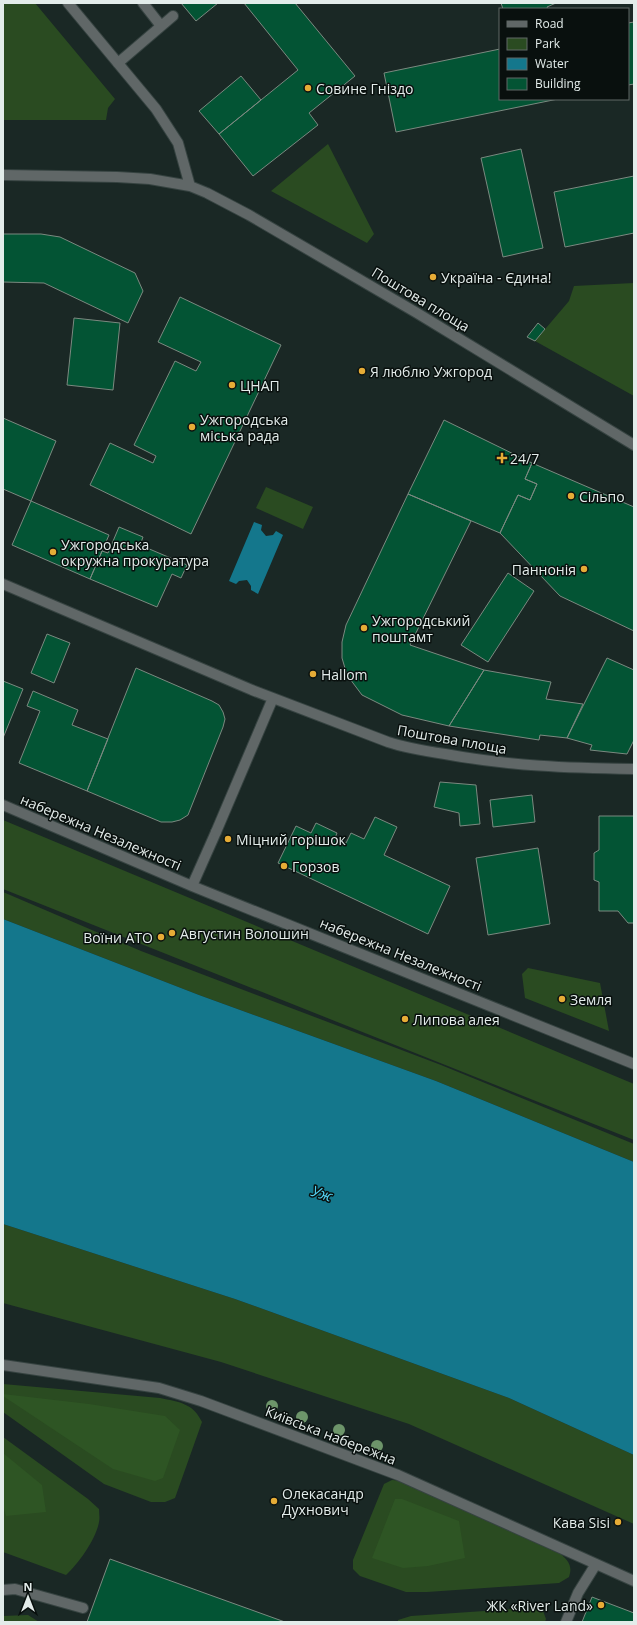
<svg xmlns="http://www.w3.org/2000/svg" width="637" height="1625" font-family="'Open Sans',sans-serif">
  <rect width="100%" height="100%" fill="#1a2825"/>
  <!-- green -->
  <path fill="#2a4b21" d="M3,3H35L115,99L108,108L106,120H3Z
    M328,144L374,234L367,243L271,191Z
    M634,283V396L535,341L569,301L574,286Z
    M266,487L313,507L303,529L256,508Z
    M3,820L634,1084V1140L3,889Z
    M3,892L141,951L441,1065L634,1144V1162L436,1081L199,995L3,919Z
    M528,968L600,983L609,1031L525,998L522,974Z
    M3,1224L235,1299L509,1398L634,1455V1524L409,1424L221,1362L3,1303Z
    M3,1384L160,1398C179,1402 193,1403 202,1422L175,1498L165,1502H151L104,1484L3,1412Z
    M3,1437L88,1499L99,1509C99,1513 100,1518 99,1522C96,1539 79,1563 66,1575L3,1552Z
    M392,1480L404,1481L559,1552C568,1561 573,1565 569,1577L559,1583L427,1592H406L360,1576L353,1569V1560L384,1484Z
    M528,1608L543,1611L546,1619L545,1622H398V1620L411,1616Z
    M28,1615L39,1622H3V1616Z"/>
  <!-- forest -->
  <path fill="#2e5524" d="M3,1394L89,1404L165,1416L180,1430L163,1478L155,1481L113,1469L3,1396Z
    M3,1453L42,1485L46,1512L6,1516L3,1505Z
    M395,1499H402L459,1521L465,1558L428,1566L403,1568L372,1558Z"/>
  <!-- water -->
  <path fill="#14778c" d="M254,522L262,525L261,530L266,536L273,535L276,531L283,535L258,594L251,590V586L247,580L239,581L236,584L229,581Z
    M3,919L199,995L436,1081L634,1162V1455L509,1398L235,1299L3,1224Z"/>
  <!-- building -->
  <path fill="#035434" stroke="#7b8980" d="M181,3H218L196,21Z
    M244,3H295L355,76L309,113L318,125L253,176L219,134L298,70Z
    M501,3H556L547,7L548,9H503Z
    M634,22V84L628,85V23Z
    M500,49V99H558L396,132L384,73Z
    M241,76L261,100L219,134L199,111Z
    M521,149L543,248L503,257L481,158Z
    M634,176V233L565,247L554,192Z
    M3,234H41L60,237L135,273L143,291L128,323L44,283L3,282Z
    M180,297L281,345L191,534L90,485L110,443L153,463L156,456L134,445L175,361L196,371L201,362L158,342Z
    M74,318L120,323L113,390L67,385Z
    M538,323L545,329L535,341L527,337Z
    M3,418L56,441L31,501L3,489Z
    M444,420L532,463L525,479L537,484L530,500L518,495L500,533L408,494Z
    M532,463L634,507V631L560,596L500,533L518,495L530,500L537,484L525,479Z
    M408,494L471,521L410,645L484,670L449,726L402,715L362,695L347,675L342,658V642L346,625Z
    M31,501L109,535L90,579L12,545Z
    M119,527L143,537L140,545L187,565L181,578L172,574L157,607L90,579L102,551L108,553Z
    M508,573L534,591L488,662L461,645Z
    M47,634L70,643L54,683L31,673Z
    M607,658L634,670V740L627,754L590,750L592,745L567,738Z
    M136,668L212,701L219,705L223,712L225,719L223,727L188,815L180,820L172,822H161L87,791Z
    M484,670L551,682L546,699L583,704L567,738L540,735L539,740L449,726Z
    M3,681L23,689L3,738Z
    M33,691L78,710L72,725L108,739L87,791L19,763L40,711L27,706Z
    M440,782L476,785L480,824L460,826L459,813L434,807Z
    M532,795L535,822L493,827L490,800Z
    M599,816H634V923H628L618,911H599V882L594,880V853L599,850Z
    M375,817L397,827L384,855L450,886L428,934L278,863L296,826L311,833L316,823L337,833L335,838L346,843L351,833L364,839Z
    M538,848L550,924L488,935L476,858Z
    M110,1559L285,1622H87Z
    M592,1597L634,1613V1622H582Z"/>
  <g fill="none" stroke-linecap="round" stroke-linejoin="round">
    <!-- service casing -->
    <g stroke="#364341" stroke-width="12">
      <path id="service" d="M143,3L161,26
        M118,63L173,16
        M3,1590L15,1589L83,1608"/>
    </g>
    <!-- pedestrian casing -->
    <g stroke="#364341" stroke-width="12">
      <path id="pedestrian" d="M3,805L192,886L634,1064
        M192,886L216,832"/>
    </g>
    <!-- minor casing -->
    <g stroke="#364341" stroke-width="12">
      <path id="minor" d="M68,3L156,109L178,143L190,186
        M3,175L117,177L150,179L190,186L207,193L249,215L417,313L634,445
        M3,584L252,690L388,742C406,748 425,751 445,754C509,766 569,768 634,769
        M216,832L273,698
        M3,1365L159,1388L201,1401L398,1475L634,1581
        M566,1622L578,1593L596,1564"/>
    </g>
    <!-- service -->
    <use href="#service" stroke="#606767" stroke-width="10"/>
    <!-- pedestrian -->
    <use href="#pedestrian" stroke="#606767" stroke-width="10"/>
    <!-- minor -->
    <use href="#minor" stroke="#606767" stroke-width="10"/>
  </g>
  <!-- trees -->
  <g fill="#6d956a">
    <circle cx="272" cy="1406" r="6"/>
    <circle cx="302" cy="1417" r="6"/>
    <circle cx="339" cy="1430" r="6"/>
    <circle cx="377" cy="1446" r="6"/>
  </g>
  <!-- markers -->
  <g fill="#e6ac36" stroke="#09100e" stroke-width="1.5">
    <circle cx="308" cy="88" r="4"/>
    <circle cx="433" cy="277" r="4"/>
    <circle cx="362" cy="371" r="4"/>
    <circle cx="232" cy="385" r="4"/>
    <circle cx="192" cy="427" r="4"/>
    <path d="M500 452h4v4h4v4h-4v4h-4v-4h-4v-4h4z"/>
    <circle cx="571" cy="496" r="4"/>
    <circle cx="53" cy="552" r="4"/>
    <circle cx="584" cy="569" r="4"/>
    <circle cx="364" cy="628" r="4"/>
    <circle cx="313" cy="674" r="4"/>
    <circle cx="228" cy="839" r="4"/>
    <circle cx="284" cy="866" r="4"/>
    <circle cx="172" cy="933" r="4"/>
    <circle cx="161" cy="937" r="4"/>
    <circle cx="562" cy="999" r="4"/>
    <circle cx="405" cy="1019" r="4"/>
    <circle cx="274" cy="1501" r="4"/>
    <circle cx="618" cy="1522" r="4"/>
    <circle cx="601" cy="1605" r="4"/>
  </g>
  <g text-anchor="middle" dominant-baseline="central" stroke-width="3" stroke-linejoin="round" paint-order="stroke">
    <!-- poi labels -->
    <g font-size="14" fill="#e3ecea" stroke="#09100e" text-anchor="start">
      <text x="316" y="88">Совине Гніздо</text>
      <text x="441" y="277">Україна - Єдина!</text>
      <text x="370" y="371">Я люблю Ужгород</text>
      <text x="240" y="385">ЦНАП</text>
      <text x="200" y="419">Ужгородська<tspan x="200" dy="16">міська рада</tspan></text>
      <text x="510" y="458">24/7</text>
      <text x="579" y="496">Сільпо</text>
      <text x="61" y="544">Ужгородська<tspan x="61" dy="16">окружна прокуратура</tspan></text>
      <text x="576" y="569" text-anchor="end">Паннонія</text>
      <text x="372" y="620">Ужгородський<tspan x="372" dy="16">поштамт</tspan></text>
      <text x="321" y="674">Hallom</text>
      <text x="236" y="839">Міцний горішок</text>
      <text x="292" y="866">Горзов</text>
      <text x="180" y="933">Августин Волошин</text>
      <text x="153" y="937" text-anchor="end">Воїни АТО</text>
      <text x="570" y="999">Земля</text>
      <text x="413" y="1019">Липова алея</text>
      <text x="282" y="1493">Олекасандр<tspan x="282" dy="16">Духнович</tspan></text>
      <text x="610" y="1522" text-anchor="end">Кава Sisi</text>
      <text x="593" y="1605" text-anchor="end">ЖК «River Land»</text>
    </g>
    <!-- street labels -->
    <g font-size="14" fill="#e3ecea" stroke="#09100e">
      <text transform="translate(421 299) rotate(31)">Поштова площа</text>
      <text transform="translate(452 739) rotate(10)">Поштова площа</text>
      <text transform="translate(101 832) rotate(23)">набережна Незалежності</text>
      <text transform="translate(401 954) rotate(22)">набережна Незалежності</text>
      <text transform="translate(331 1435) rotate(21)">Київська набережна</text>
    </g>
    <!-- water labels -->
    <g font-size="15" font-style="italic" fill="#53d2f2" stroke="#09100e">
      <text transform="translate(322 1193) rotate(18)">Уж</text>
    </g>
  </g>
  <!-- border -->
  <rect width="637" height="1625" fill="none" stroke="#e3ecea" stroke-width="8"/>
  <!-- legend -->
  <rect x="499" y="8" width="130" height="92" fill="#09100e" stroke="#606866"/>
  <rect x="507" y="21" width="20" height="6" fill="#606767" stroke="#606866"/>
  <text x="535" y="28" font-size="12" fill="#e3ecea">Road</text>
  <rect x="507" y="38" width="20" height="12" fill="#2a4b21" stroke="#606866"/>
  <text x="535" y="48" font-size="12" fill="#e3ecea">Park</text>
  <rect x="507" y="58" width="20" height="12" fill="#14778c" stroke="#606866"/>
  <text x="535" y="68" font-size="12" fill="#e3ecea">Water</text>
  <rect x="507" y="78" width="20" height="12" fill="#035434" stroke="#606866"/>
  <text x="535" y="88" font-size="12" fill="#e3ecea">Building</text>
  <!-- north arrow -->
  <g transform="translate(28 1597)" stroke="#09100e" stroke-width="3" paint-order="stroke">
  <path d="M0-3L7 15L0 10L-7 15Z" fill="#e3ecea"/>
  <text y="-6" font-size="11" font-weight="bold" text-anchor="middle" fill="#e3ecea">N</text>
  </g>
</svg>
